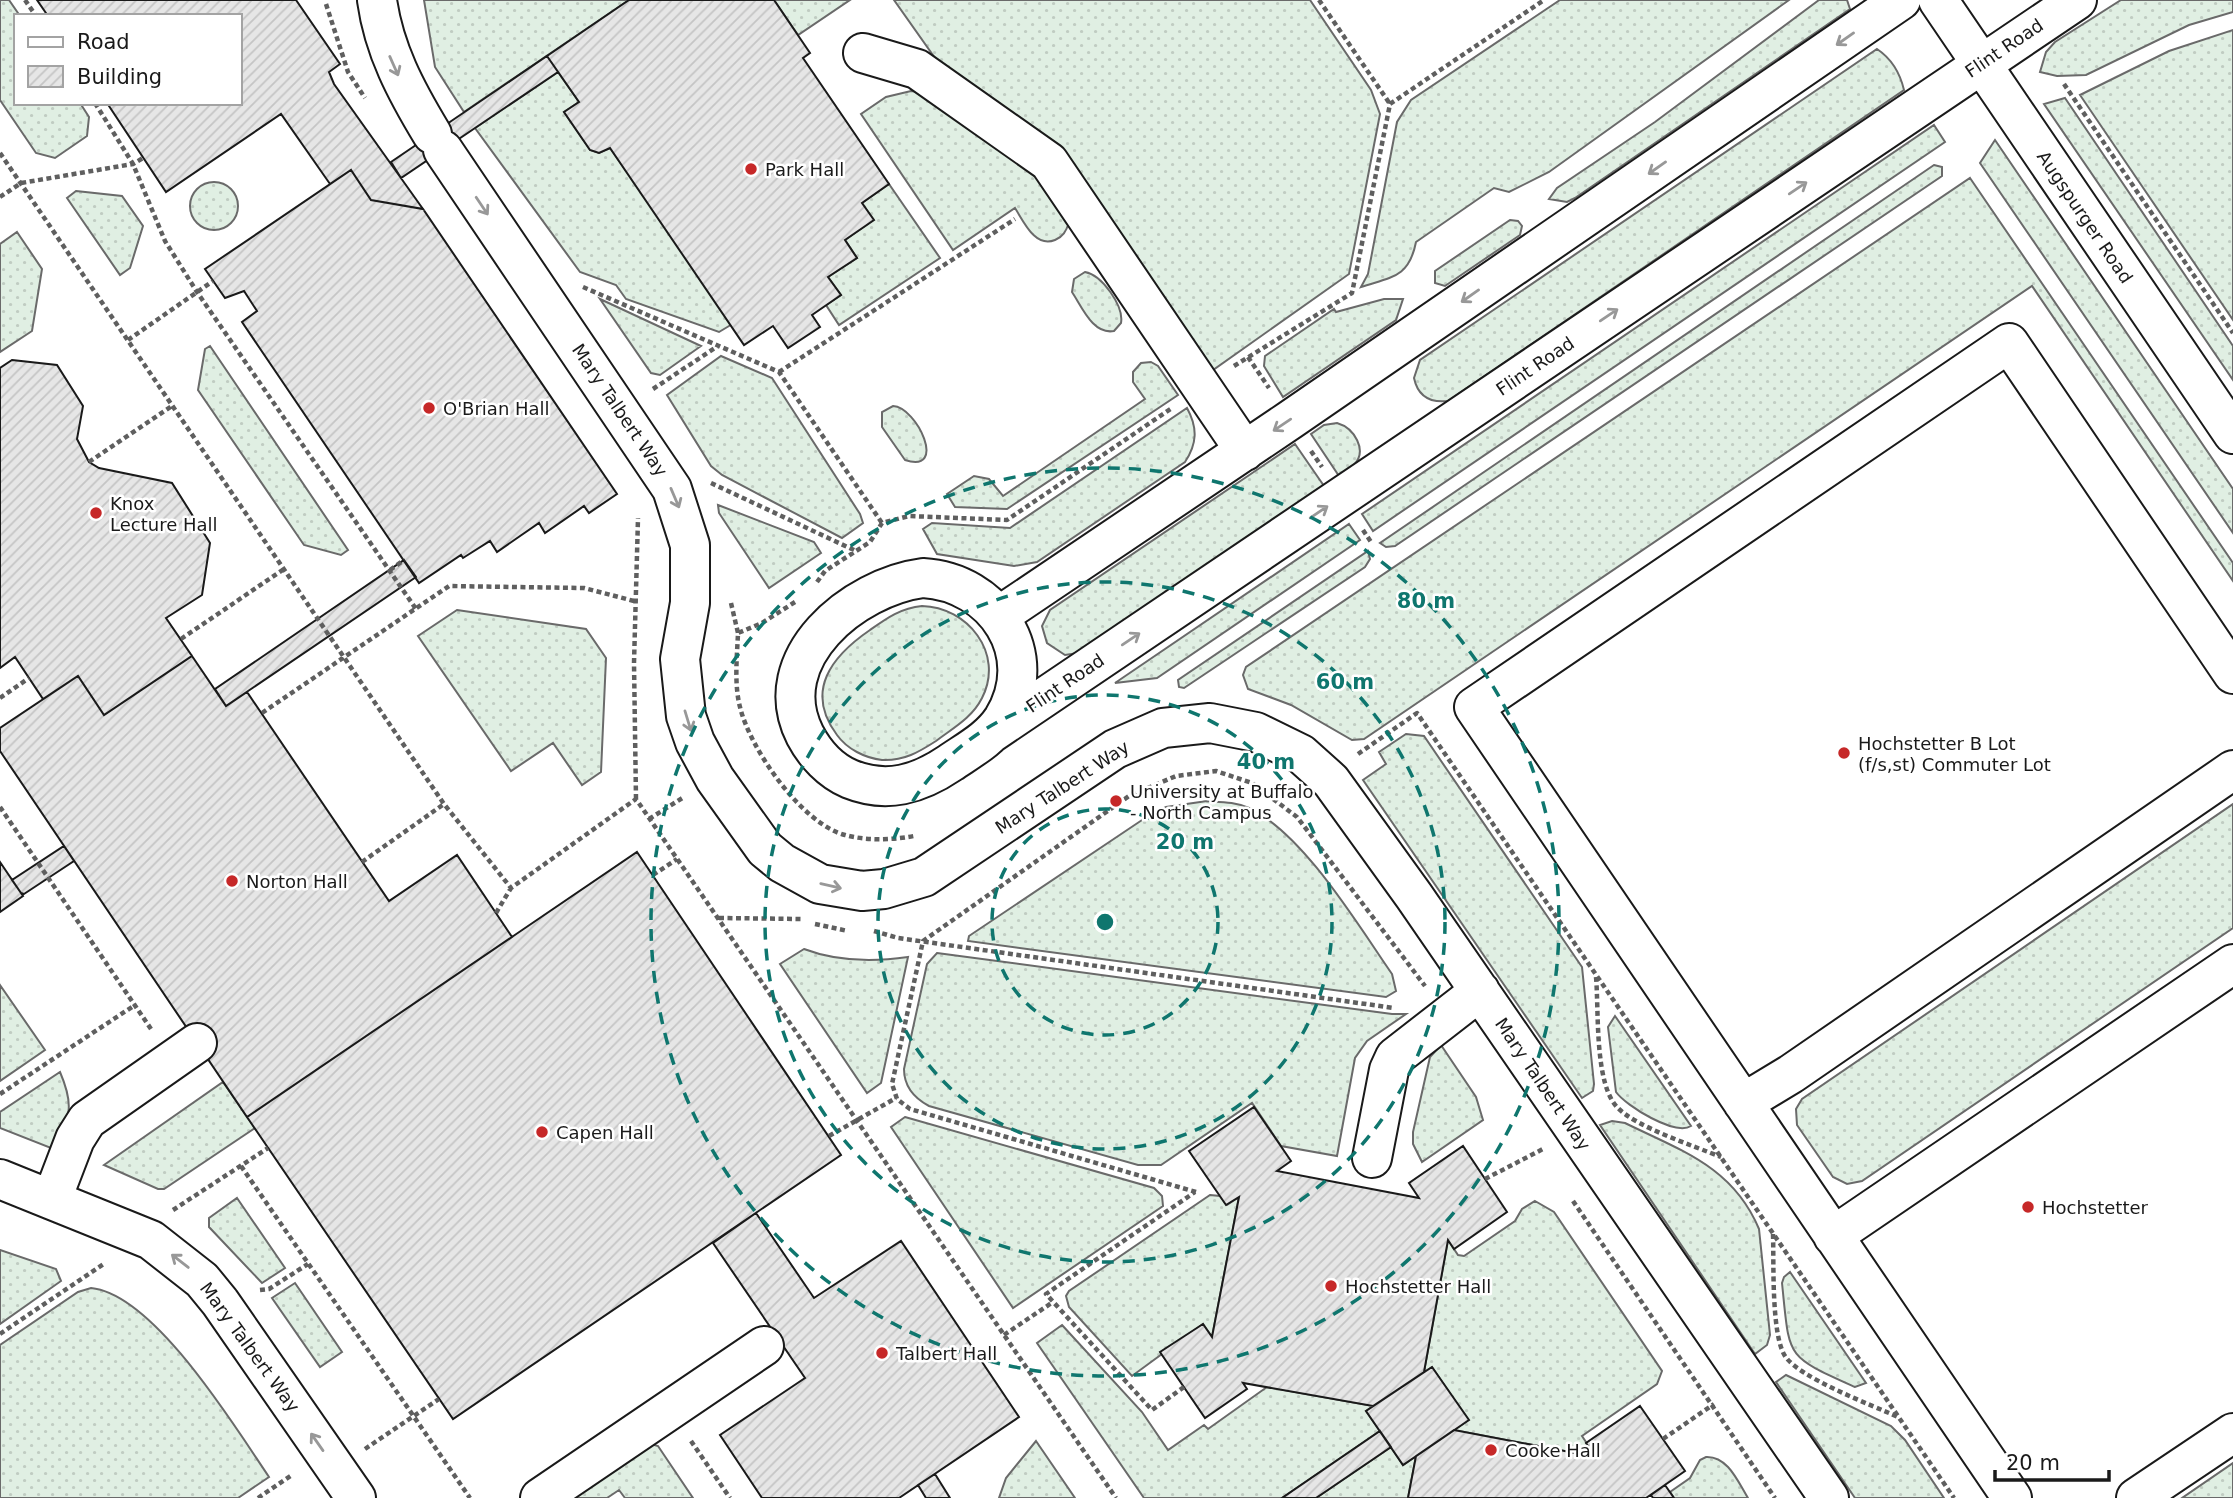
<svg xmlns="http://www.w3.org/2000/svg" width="2233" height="1498" font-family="'DejaVu Sans',sans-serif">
  <defs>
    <pattern id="grass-dots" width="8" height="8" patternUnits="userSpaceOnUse" patternTransform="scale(1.75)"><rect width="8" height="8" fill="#e0efe3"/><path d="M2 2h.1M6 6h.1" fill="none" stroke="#c0ccc2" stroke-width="1.8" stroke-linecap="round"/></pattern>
    <pattern id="building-hatch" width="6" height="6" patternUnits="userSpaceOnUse" patternTransform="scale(1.75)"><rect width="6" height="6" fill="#e6e6e6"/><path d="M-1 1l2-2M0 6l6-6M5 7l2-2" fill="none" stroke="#c5c5c5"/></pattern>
  </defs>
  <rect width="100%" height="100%" fill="#fff"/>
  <!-- grass -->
  <path fill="url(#grass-dots)" stroke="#6a6a6a" stroke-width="2" d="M0,0H9L20,16H16V103H80L89,117L87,136L55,158L36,153L0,100Z
    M424,0H629L464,112L435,67Z
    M774,0H850L798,35Z
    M894,0H1310L1371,90L1380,114L1349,274L1213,370L1061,151L935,58Z
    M1560,0H1789L1549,172L1509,192L1494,188L1416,242C1409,278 1391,277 1361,287L1368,274L1397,122L1411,100Z
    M1819,0H1847L1850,9L1575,198L1567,202L1549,199L1557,188L1655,122Z
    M2121,0H2233V12L2189,25L2086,75L2057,76L2040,72L2046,52L2055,42Z
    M2233,30V320L2080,95L2169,51Z
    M1877,49C1892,59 1900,73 1904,90L1448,401C1430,403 1418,397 1414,378L1420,360Z
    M558,72L579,102L564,112L590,150L599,153L610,148L734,323L719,332L626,299L616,285L580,272L475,128Z
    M911,91L919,92L1037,170L1069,223C1066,231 1063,237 1055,240C1035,248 1024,222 1015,208L953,250L861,114L886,97Z
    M2065,98L2233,346V380L2044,104Z
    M1934,125L1945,142L1373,531L1362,514Z
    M1995,140L2233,489V533L1980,163Z
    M1934,165L1942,167V176L1395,546L1386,547L1380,543Z
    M1970,178L2233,563V581L2032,286L1364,739L1352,740L1291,705L1248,689L1243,675L1246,667Z
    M190 206a24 24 0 1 1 48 0a24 24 0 1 1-48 0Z
    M889,184L940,258L839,325L826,305L841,295L828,277L857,258L845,240L873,220L862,203Z
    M76,191L122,196L143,226L130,268L120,275L67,198Z
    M1510,220L1518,221L1522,226L1520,235L1445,286L1435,283V271Z
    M17,232L42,269L32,331L0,352V244Z
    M1085,272C1102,275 1124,306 1121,323L1114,331C1093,335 1082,307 1072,292L1074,279Z
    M600,299L701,346L660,375L651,373Z
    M1384,299H1403L1396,320L1283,397L1264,366L1265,356L1334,309L1336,312Z
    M210,346L348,550L341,555L304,545L198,390L205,349Z
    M721,356L772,378L860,514L863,523L842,538L722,475L711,466L667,395Z
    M1151,362L1158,366L1178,395L1007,509L955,507L947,494L974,476L989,479L1003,496L1145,399L1133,382V372L1141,363Z
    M893,406C917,407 948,474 905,460L882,427V412Z
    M1187,408C1198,428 1197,444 1185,462L1037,562L1014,566L937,554L923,529L932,523L1010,528Z
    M1337,423C1354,428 1368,450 1354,465C1350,469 1344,472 1339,476L1311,434L1324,425Z
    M1295,444L1324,486L1078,653L1065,655L1047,643L1042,626L1050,610Z
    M718,505L814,542L821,553L769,588L719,513Z
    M1349,524L1360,540L1157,678L1115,683Z
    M1368,551L1370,559L1365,567L1184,688L1179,687L1178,680Z
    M922,606C967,607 1005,653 982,698C972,718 953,728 936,741C919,752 904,761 882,760C865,758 847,749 837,735C804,691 832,656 870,630C887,618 901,608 922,606Z
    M457,610L586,629L606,658L601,772L582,785L553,743L511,771L418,636Z
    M1406,734L1424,736L1582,967L1594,1084L1593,1091L1582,1098L1363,780L1386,764L1379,752Z
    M1207,801C1221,802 1236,802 1249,808C1303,833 1358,925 1392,974L1396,991L1386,997L968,941L969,936L1148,816L1166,807Z
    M2233,804V928L1862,1181L1847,1184L1833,1177L1797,1125L1796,1109L1802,1099Z
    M804,949C838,962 873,962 908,957L881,1083L867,1093L780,964Z
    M937,953L1392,1014H1406L1367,1041L1355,1058L1337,1156L1281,1146L1252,1103L1161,1165H1138L929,1106C914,1098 904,1087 904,1069L927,964Z
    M0,985L45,1050L0,1081Z
    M1615,1016L1691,1126C1675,1136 1626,1106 1616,1092L1608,1027Z
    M1441,1045L1476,1097L1483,1120L1422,1162L1413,1144V1132L1430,1057Z
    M60,1072C75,1107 69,1116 56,1150L0,1128V1112Z
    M223,1082L255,1128L164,1189H158L104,1165Z
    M905,1117L1154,1188L1162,1196L1163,1206L1013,1308L891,1127Z
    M1612,1121L1625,1123C1682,1151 1733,1167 1759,1229L1770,1335L1767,1345L1755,1354L1600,1125Z
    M1210,1195L1220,1196L1227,1205L1239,1197L1212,1337L1203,1324L1132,1376L1069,1307L1066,1296L1069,1291Z
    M237,1198L285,1268L262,1283L209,1227V1218Z
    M1535,1201L1554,1212L1662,1371L1657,1384L1582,1436L1596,1457L1454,1430L1468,1420L1432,1367L1424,1372L1448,1240L1458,1255L1464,1256L1515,1221L1522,1209Z
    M0,1250L56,1269L61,1281L0,1324Z
    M1790,1272L1866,1383L1855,1387C1784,1355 1790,1359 1782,1283L1784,1277Z
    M295,1283L342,1352L320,1367L272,1298Z
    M91,1288C154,1294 235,1427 269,1477L238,1498H0V1345L78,1292Z
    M1062,1325L1142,1412L1168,1450L1204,1425L1208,1429L1267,1387L1373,1406L1366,1411L1380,1431L1282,1498H1144L1037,1343Z
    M1786,1375L1891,1426L1905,1440L1944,1498H1855L1776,1382Z
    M1036,1441L1075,1498H999L1006,1478Z
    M651,1444L658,1446L693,1498H625L619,1490L607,1498H571Z
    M1391,1447L1403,1465L1416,1456L1408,1498H1316Z
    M1706,1457C1728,1456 1738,1482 1748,1498H1674L1670,1492L1690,1478L1700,1460Z
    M2233,1463V1498H2182Z"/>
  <!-- building -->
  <path fill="url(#building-hatch)" stroke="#1a1a1a" stroke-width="2" d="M37,0H296L340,64L329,72L334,84L423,209L371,200L351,170L330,184L281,114L166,192L107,103H240V16H48Z
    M629,0H774L810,53L803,58L889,184L862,203L874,220L845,240L857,258L828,277L841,295L812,315L820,327L788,348L773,326L744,345L610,148L599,153L590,150L564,112L579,102L547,56Z
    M547,56L558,72L401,178L391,162Z
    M351,170L371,200L423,209L617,494L589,513L584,506L545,533L539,523L497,552L490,541L463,558L461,555L419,583L242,322L257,311L244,291L225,298L205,269Z
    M12,360L57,365L83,406L77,439L89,462L99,468L172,483L210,543L202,595L166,618L192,656L104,715L78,676L43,699L15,657L0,668V368Z
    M404,560L416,577L226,706L215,689Z
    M192,656L226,706L247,692L389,901L457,855L512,937L247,1117L0,751V728L78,676L104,715Z
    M64,846L74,861L24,894L21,893L12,880Z
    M637,852L841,1155L453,1419L247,1117Z
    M0,862L23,896L0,912Z
    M1254,1107L1291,1161L1277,1171L1419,1198L1409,1183L1463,1146L1507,1212L1454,1249L1448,1240L1424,1372L1373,1406L1243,1383L1247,1389L1205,1418L1160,1352L1203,1324L1212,1337L1239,1197L1226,1205L1189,1151Z
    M756,1213L814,1298L901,1241L1019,1417L899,1498H762L720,1435L805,1378L713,1243Z
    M1432,1367L1469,1420L1403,1465L1366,1411Z
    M1640,1406L1685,1471L1646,1498H1408L1416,1456L1454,1430L1596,1457L1586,1443Z
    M1380,1431L1391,1447L1316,1498H1282Z
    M935,1474L950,1498H926L918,1485Z
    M1665,1485L1674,1498H1653L1651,1495Z"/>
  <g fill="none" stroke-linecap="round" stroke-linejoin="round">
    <!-- minor casing -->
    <g stroke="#1a1a1a" stroke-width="42">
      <path id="minor" d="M377,0C384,50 406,91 432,134
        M1938,0L2233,434
        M863,53L917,69L1049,162L1245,451
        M443,150L672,489L690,545V603L680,659L686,716L695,742L715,779L765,849L782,863L820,884L862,891L884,889L924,877L1115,749L1163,728L1210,723L1256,732L1301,754L1331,781L1414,896L1829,1498
        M923,578C994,582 1043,654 1003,719C990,739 969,750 950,763C919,784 887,794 850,779C831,771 815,754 805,735C766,658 854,587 923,578Z
        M999,616L1290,420L1901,0
        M993,732L2077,0
        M1743,1103L1791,1074L2233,770
        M1372,1158L1389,1070L1395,1057L1480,991
        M0,1179L151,1240L202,1280L220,1302L356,1498
        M52,1199L75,1139L87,1120L197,1043
        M1833,1236L2233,964
        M540,1498L764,1346
        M2012,1498L1474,707L2009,343L2233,674
        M2136,1498L2233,1433"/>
    </g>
    <!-- path -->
    <path stroke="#5f5f5f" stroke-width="4.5" stroke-dasharray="5 3.5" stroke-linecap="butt" d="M25,0L36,16
      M1319,0L1390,104
      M326,4L348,72L365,98
      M2064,84L2233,333
      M95,103L133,164L165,241L197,292L416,609
      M0,153L444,804L511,888L636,799L1116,1498
      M0,197L21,183L133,164L143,158
      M583,287L779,372L882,523
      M128,340L213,281
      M1248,357L1269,388
      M1234,366L1352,293L1390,104L1544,0
      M779,372L1015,219
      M653,389L718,346
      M1311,451L1322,467
      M89,462L172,406
      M711,483L856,551
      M1363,530L1371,542
      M390,570L404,560
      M817,582L825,571L870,542L882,523L909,516L1007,520L1172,408
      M795,602L762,623L738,633C737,657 734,684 740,707C750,749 802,824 845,835C867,841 892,840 914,836
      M731,603L738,633
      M181,639L284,569
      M0,698L29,678
      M262,713L449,586L584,588L634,601
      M1358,754L1417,713L1954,1498
      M636,799L634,663L638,518
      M0,807L151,1029
      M649,819L684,797
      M362,862L444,804
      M653,875L677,859
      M496,913L511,888
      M719,918L801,919
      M815,924L848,931
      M874,931L898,938L1394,1008
      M1596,977C1599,1010 1594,1085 1618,1108C1636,1127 1694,1146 1721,1157
      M0,1094L135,1005
      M829,1136L896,1098
      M241,1166L470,1498
      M1485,1179L1543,1149
      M1196,1192L910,1109L897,1099L892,1084L923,941L1129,796L1176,776L1216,771L1252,783L1297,817L1425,986
      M1573,1201L1775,1498
      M173,1210L268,1148
      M1773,1234C1774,1262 1771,1334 1785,1356C1799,1378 1872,1405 1898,1417
      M260,1290L269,1289L308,1264
      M0,1334L105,1263
      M1004,1335L1053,1302
      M1184,1387L1152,1410L1046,1294L1195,1192
      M1663,1439L1714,1404
      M691,1441L730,1498
      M365,1449L439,1399
      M258,1498L292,1475"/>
    <!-- minor -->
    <use href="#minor" stroke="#fff" stroke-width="38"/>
  </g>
  <!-- one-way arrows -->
  <defs><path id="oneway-shaft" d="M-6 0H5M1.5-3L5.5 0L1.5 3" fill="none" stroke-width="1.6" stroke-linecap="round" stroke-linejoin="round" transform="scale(1.75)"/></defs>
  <g stroke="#989898">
    <use href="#oneway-shaft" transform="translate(1845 39) rotate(145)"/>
    <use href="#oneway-shaft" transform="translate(394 66) rotate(66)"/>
    <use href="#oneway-shaft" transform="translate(1657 168) rotate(145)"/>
    <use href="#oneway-shaft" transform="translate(1798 188) rotate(-34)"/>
    <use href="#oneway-shaft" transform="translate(482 206) rotate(56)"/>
    <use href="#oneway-shaft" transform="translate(1470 296) rotate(145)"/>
    <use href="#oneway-shaft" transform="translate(1609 315) rotate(-34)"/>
    <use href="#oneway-shaft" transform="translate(1282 425) rotate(146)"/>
    <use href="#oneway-shaft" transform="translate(675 498) rotate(67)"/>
    <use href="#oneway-shaft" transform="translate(1319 512) rotate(-34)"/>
    <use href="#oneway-shaft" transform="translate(1131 639) rotate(-34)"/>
    <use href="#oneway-shaft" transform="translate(688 721) rotate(73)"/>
    <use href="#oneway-shaft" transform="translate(831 886) rotate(13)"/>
    <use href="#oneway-shaft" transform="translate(180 1261) rotate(-142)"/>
    <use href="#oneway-shaft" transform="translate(317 1442) rotate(-125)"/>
  </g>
  <!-- distance rings -->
  <g fill="none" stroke="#0f766e" stroke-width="3.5" stroke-dasharray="12 9">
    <circle cx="1105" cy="922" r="113"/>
    <circle cx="1105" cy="922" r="227"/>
    <circle cx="1105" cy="922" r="340"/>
    <circle cx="1105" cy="922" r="454"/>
  </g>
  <!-- markers -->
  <g fill="#c62828" stroke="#fff" stroke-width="2.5">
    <circle cx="751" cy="169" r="7"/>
    <circle cx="429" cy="408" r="7"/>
    <circle cx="96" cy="513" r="7"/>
    <circle cx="1844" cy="753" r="7"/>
    <circle cx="1116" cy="801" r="7"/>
    <circle cx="232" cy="881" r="7"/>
    <circle cx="542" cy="1132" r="7"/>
    <circle cx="2028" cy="1207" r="7"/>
    <circle cx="1331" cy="1286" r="7"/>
    <circle cx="882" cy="1353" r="7"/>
    <circle cx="1491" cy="1450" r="7"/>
  </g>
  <g text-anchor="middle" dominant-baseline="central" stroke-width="5" stroke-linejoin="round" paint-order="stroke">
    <!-- street labels -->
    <g font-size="18" fill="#1a1a1a" stroke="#fff">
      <text transform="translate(2004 48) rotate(-34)">Flint Road</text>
      <text transform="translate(2085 217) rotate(56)">Augspurger Road</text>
      <text transform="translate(1535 366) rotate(-34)">Flint Road</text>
      <text transform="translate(620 410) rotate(56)">Mary Talbert Way</text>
      <text transform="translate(1065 683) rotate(-34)">Flint Road</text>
      <text transform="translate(1062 787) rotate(-33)">Mary Talbert Way</text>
      <text transform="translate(1543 1084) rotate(56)">Mary Talbert Way</text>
      <text transform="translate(250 1347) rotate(54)">Mary Talbert Way</text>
    </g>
    <!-- poi labels -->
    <g font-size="18" fill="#1a1a1a" stroke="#fff" text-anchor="start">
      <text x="765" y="169">Park Hall</text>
      <text x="443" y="408">O'Brian Hall</text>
      <text x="110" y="503">Knox<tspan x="110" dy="21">Lecture Hall</tspan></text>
      <text x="1858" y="743">Hochstetter B Lot<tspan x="1858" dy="21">(f/s,st) Commuter Lot</tspan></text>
      <text x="1130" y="791">University at Buffalo<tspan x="1130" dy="21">- North Campus</tspan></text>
      <text x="246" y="881">Norton Hall</text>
      <text x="556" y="1132">Capen Hall</text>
      <text x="2042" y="1207">Hochstetter</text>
      <text x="1345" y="1286">Hochstetter Hall</text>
      <text x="896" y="1353">Talbert Hall</text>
      <text x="1505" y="1450">Cooke Hall</text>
    </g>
  </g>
  <circle cx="1105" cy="922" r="10" fill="#0f766e" stroke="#fff" stroke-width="3.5"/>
  <g font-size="21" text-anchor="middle" font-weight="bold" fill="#0f766e" stroke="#fff" stroke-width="5" stroke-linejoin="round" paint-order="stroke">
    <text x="1426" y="608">80 m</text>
    <text x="1345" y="689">60 m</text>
    <text x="1266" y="769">40 m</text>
    <text x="1185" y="849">20 m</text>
  </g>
  <!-- legend -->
  <rect x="14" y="14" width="228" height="91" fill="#ffffff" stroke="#a3a3a3" stroke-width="2"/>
  <rect x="28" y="37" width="35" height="10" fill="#ffffff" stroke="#a3a3a3" stroke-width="2"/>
  <text x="77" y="49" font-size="21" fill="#1a1a1a">Road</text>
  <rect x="28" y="66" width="35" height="21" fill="url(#building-hatch)" stroke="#a3a3a3" stroke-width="2"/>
  <text x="77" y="84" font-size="21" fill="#1a1a1a">Building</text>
  <!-- scale -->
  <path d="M1995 1470v10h114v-10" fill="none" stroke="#1a1a1a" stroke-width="3.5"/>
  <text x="2006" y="1470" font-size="21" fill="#1a1a1a" stroke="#ffffff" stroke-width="5" paint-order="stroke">20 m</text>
</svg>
